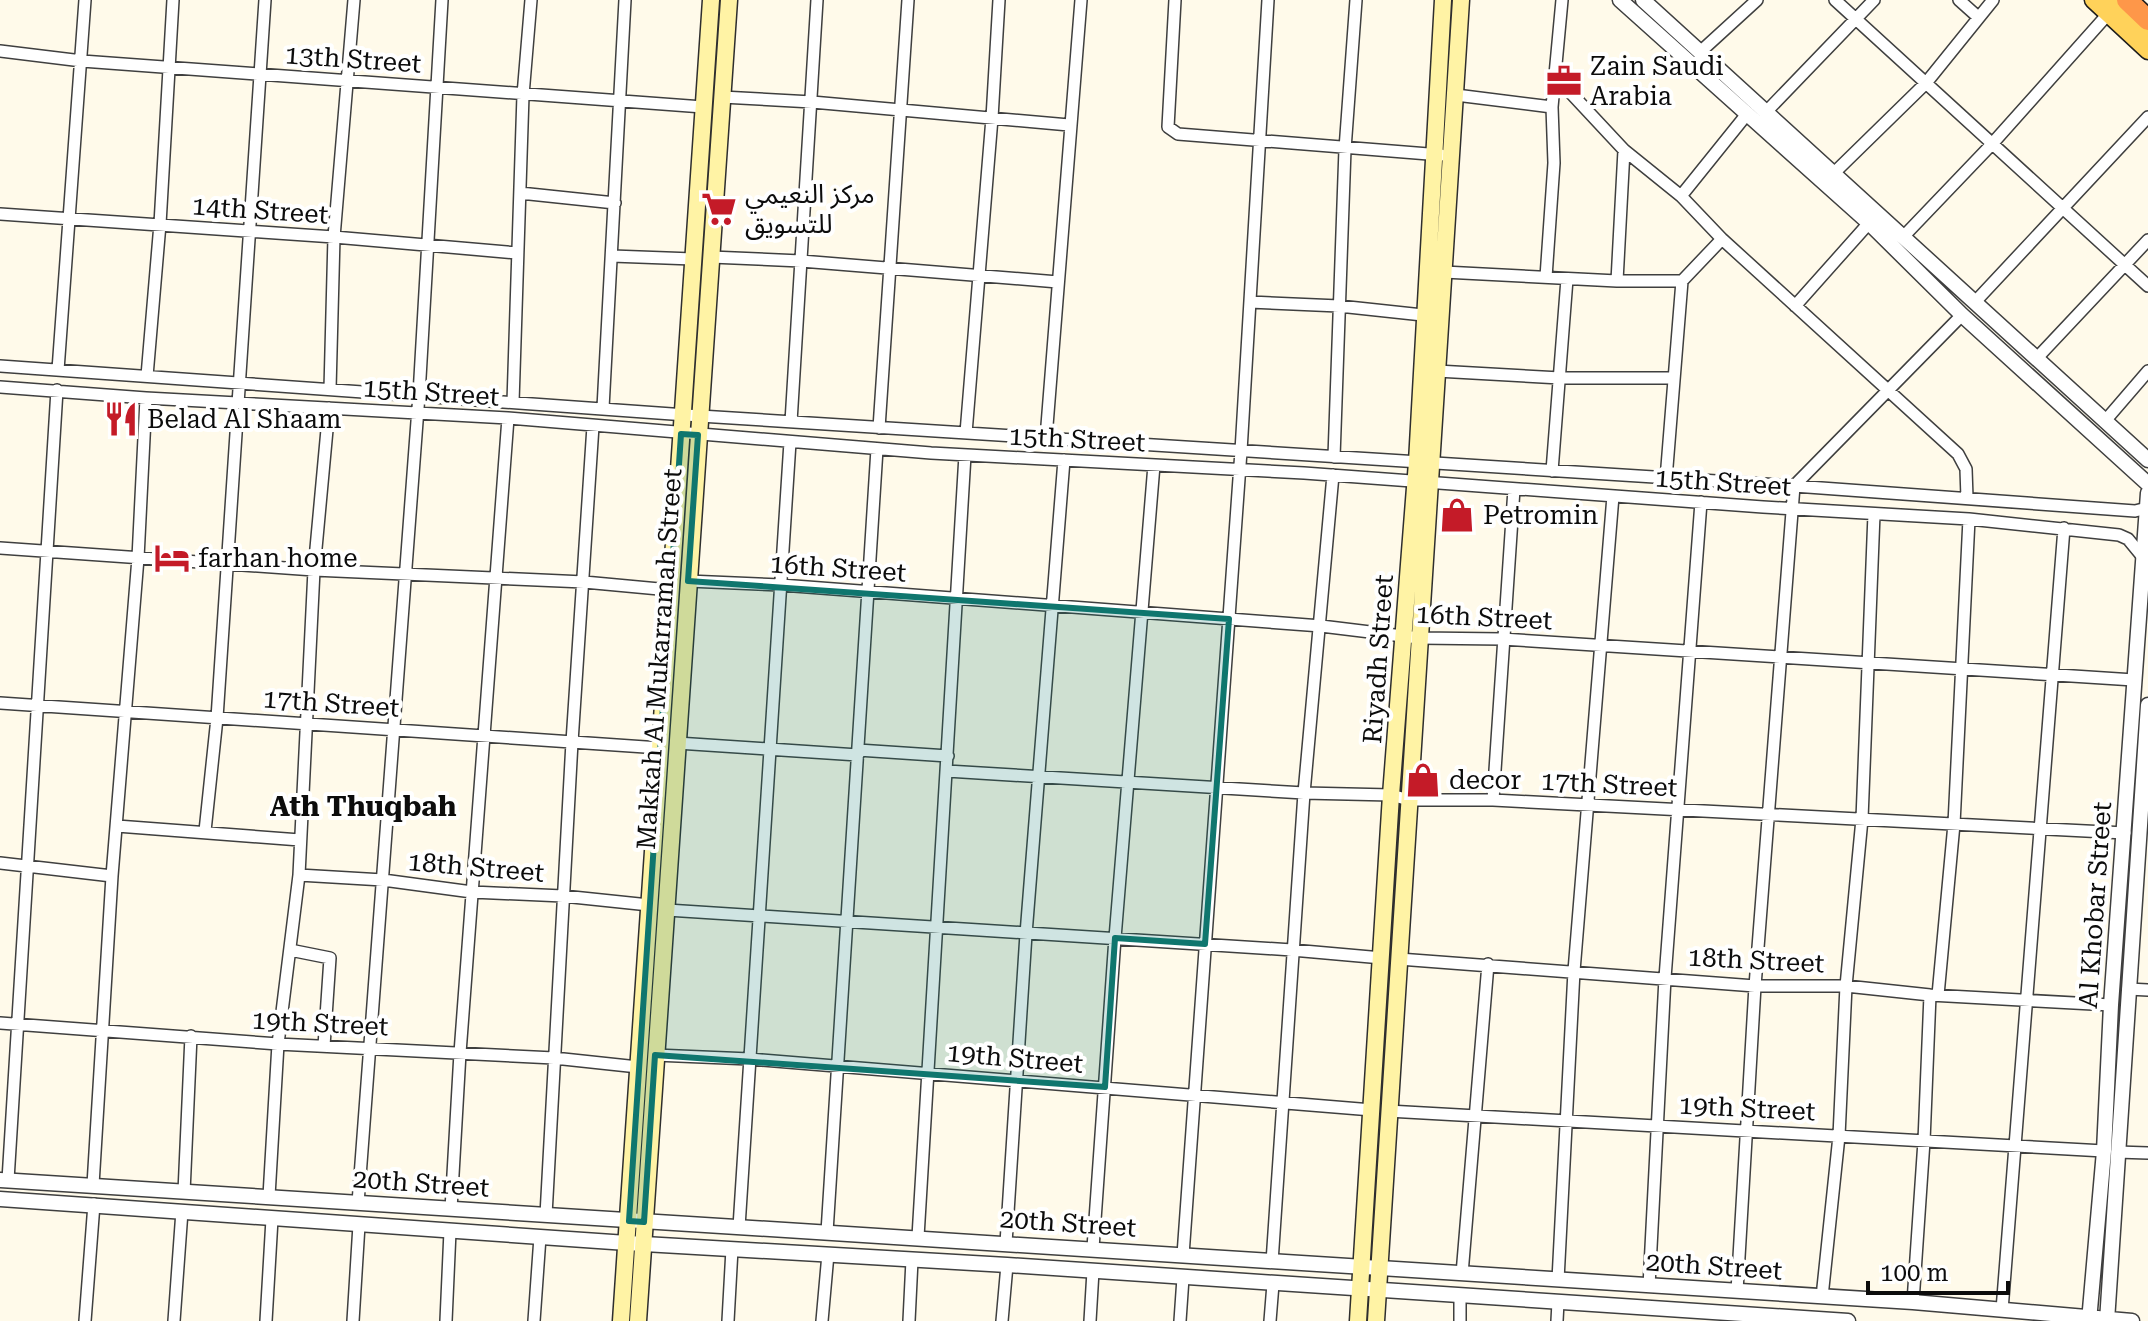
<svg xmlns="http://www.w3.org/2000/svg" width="2148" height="1321" font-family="'Roboto Serif','Noto Sans Arabic',serif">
  <rect width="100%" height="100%" fill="#fffaea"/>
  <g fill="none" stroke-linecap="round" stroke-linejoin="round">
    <!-- minor casing -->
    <g stroke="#3f3f3f" stroke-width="14">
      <path id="minor" d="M1175,0L1168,127L1178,134L1441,155
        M1835,0L2148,286
        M1959,0L1978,17
        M0,51L82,61L703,107
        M1699,53L1757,0
        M1554,75L1624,150L1681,196L1722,239L1958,454L1966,469L1967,498
        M1456,95L1552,107
        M722,97L812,102L1069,125
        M1766,112L1874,0
        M1834,173L1926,83L1993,0
        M520,193L615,203
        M1681,196L1747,114
        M0,214L334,237L517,253
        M1903,237L1992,144L2108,14
        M612,256L693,259
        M711,257L801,261L1058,282
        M1444,272L1617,281H1682L1722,239
        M1546,277L1554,163L1552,107L1562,0
        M1617,281L1624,150
        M1250,302L1339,306L1432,316
        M1975,302L2148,117
        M1795,306L1869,223
        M2037,358L2148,240
        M0,366L700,416L1794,486L2135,511L2147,508
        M58,370L85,0
        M1437,371L1560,378H1674
        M147,376L160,224L173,0
        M0,387L146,398L508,418L931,453L1304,473L1763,507L1969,519L2119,535L2128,539L2142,556
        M330,389L334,237L354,0
        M513,402L523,95L531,0
        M603,408L625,0
        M2105,421L2148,371
        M791,422L817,0
        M879,428L908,0
        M966,433L992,118L999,0
        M1046,438L1081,0
        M1334,457L1345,149L1356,0
        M1552,471L1567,279
        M1666,479L1682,281
        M0,548L314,570L584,582L670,590
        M688,581L781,585L1321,626L1419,638L1502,639L2134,680
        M0,703L660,748
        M677,743L858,755
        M858,750L948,756
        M947,771L1304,793L1391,795L1409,800H1493L2125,833
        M1493,800L1514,489
        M117,826L300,840
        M205,831L217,718L265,0
        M0,863L112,876
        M299,875L383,880L472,892L563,896L649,905
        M667,910L1292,950L1382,958
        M290,950L330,958L324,1046
        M1399,959L1755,986H1846L1930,995L2111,1005
        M2128,989L2148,990
        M1938,995L1954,824L1969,519
        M0,1023L278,1044L554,1058L638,1067
        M655,1055L750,1059L1372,1110
        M1388,1111L2104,1151
        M2117,1152L2148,1153
        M8,1180L57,390
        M93,1185L112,876L138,558L146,398
        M184,1192L191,1036
        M269,1196L278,1044L299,875L314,570L329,408
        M358,1203L419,395L442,0
        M451,1209L460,1053L508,418
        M546,1215L572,742L593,426
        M739,1227L790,442
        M827,1232L877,449
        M918,1237L965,455
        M1006,1243L1026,934L1064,460
        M1093,1248L1115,938L1154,465
        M1183,1255L1241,451L1268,0
        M1272,1262L1304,793L1333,475
        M1462,1274L1488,964
        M1558,1280L1574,971L1613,496
        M1649,1286L1665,978L1701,502
        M1737,1291L1755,986L1794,486L1962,315
        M1822,1297L1839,1136L1846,986L1862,819L1874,514
        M1913,1302L1924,1141L1930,995
        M2002,1310L2064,528
        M85,1321L94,1204
        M174,1321L182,1211
        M266,1321L272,1219
        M353,1321L359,1225
        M446,1321L450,1231
        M534,1321L540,1237
        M728,1321L732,1249
        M822,1321L828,1254
        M909,1321L912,1260
        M1002,1321L1007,1265
        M1090,1321L1093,1271
        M1180,1321L1183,1278
        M1270,1321L1273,1284
        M1460,1321V1296
        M1557,1321L1558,1302"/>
    </g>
    <!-- tertiary casing -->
    <g stroke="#3f3f3f" stroke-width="17">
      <path id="tertiary" d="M1620,0L1869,223L1962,315L2148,484
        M1643,0L2148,460
        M0,1180L1913,1302L2132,1321
        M0,1199L627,1243L1007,1265L1848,1321
        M2089,1321L2104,1151L2111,1005L2148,493
        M2107,1321L2148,705"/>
    </g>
    <!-- secondary casing -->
    <g stroke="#2e2e2e" stroke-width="19">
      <path id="secondary" d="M621,1321L711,0
        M638,1321L729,0
        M1358,1321L1391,795L1417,462L1443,0
        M1376,1321L1461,0"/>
    </g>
    <!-- primary casing -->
    <g stroke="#1d1d1d" stroke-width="19">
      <path id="primary" d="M2093,0L2148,51
        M2111,0L2148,32"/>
    </g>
    <!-- motorway casing -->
    <g stroke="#1d1d1d" stroke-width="23">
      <path id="motorway" d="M2127,0L2148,20"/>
    </g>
    <!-- minor -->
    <use href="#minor" stroke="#fff" stroke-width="11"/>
    <!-- tertiary -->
    <use href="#tertiary" stroke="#fff" stroke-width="14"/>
    <!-- secondary -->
    <use href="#secondary" stroke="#fff3a5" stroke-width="16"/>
    <!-- primary -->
    <use href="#primary" stroke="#ffd25a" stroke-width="16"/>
    <!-- motorway -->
    <use href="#motorway" stroke="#fe9749" stroke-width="20"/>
  </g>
  <!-- marked area -->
  <path fill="#0f766e" fill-opacity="0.2" stroke="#0f766e" stroke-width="6" stroke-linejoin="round" d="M681,434L698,435L688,581L1229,619L1205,944L1115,938L1105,1087L655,1055L644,1222L629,1221Z"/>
  <!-- icons -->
  <defs>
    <g id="office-bare" transform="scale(2.76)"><path d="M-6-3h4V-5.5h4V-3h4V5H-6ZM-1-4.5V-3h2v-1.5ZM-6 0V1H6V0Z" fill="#c41b28" stroke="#fff" stroke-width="2.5" paint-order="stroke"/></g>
    <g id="supermarket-bare" transform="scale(2.76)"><path d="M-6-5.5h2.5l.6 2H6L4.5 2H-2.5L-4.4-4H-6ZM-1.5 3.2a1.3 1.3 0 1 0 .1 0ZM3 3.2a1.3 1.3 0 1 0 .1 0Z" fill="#c41b28" stroke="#fff" stroke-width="2.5" paint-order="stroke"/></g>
    <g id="restaurant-bare" transform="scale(2.76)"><path d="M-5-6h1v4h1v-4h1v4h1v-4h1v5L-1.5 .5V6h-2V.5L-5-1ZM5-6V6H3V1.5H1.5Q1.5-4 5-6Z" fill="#c41b28" stroke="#fff" stroke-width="2.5" paint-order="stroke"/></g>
    <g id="shop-bare" transform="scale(2.76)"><path d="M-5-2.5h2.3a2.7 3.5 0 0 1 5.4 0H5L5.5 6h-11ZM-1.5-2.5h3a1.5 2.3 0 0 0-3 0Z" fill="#c41b28" stroke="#fff" stroke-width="2.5" paint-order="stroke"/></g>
    <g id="hotel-bare" transform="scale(2.76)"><path d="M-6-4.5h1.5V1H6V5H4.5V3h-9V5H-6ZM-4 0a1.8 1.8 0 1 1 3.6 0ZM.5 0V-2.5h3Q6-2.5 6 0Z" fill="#c41b28" stroke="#fff" stroke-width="2.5" paint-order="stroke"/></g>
  </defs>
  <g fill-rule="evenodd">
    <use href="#office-bare" x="1564" y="81"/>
    <use href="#supermarket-bare" x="719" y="209"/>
    <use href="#restaurant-bare" x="121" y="419"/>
    <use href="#shop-bare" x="1457" y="515"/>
    <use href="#hotel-bare" x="172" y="558"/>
    <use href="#shop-bare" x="1423" y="780"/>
  </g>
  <g text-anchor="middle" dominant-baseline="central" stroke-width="8" stroke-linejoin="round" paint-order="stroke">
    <!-- street labels -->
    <g font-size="26" fill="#0c0c0c" stroke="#fff">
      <text transform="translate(353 59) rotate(4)">13th Street</text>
      <text transform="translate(260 210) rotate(4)">14th Street</text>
      <text transform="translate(431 392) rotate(4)">15th Street</text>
      <text transform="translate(1077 439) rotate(3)">15th Street</text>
      <text transform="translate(1723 482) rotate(4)">15th Street</text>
      <text transform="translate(838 568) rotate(4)">16th Street</text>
      <text transform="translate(1484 617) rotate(3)">16th Street</text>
      <text transform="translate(659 659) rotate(-86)">Makkah Al Mukarramah Street</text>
      <text transform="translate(1378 659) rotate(-86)">Riyadh Street</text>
      <text transform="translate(331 703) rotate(4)">17th Street</text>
      <text transform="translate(1609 784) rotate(3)">17th Street</text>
      <text transform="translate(476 867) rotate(5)">18th Street</text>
      <text transform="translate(2095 905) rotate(-86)">Al Khobar Street</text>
      <text transform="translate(1756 960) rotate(3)">18th Street</text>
      <text transform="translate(320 1023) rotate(3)">19th Street</text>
      <text transform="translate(1015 1058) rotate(5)">19th Street</text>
      <text transform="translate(1747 1108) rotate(3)">19th Street</text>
      <text transform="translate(421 1183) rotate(4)">20th Street</text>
      <text transform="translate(1068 1223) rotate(4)">20th Street</text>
      <text transform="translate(1714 1266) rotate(4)">20th Street</text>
    </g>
    <!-- poi labels -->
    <g font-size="26" fill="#0c0c0c" stroke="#fff" text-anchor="start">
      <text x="1590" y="66">Zain Saudi<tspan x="1590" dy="30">Arabia</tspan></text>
      <text x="745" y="194">مركز النعيمي<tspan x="745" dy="30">للتسويق</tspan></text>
      <text x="147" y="419">Belad Al Shaam</text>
      <text x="1483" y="515">Petromin</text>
      <text x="198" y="558">farhan home</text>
      <text x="1449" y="780">decor</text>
    </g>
    <!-- neighbourhood labels -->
    <g font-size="28" font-weight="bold" fill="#0c0c0c" stroke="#fff">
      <text x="363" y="806">Ath Thuqbah</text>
    </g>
  </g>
  <!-- scale -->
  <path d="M1868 1281v12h140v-12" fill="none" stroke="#0c0c0c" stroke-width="4"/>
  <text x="1880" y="1281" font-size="24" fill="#0c0c0c" stroke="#ffffff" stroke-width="6" paint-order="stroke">100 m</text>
</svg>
